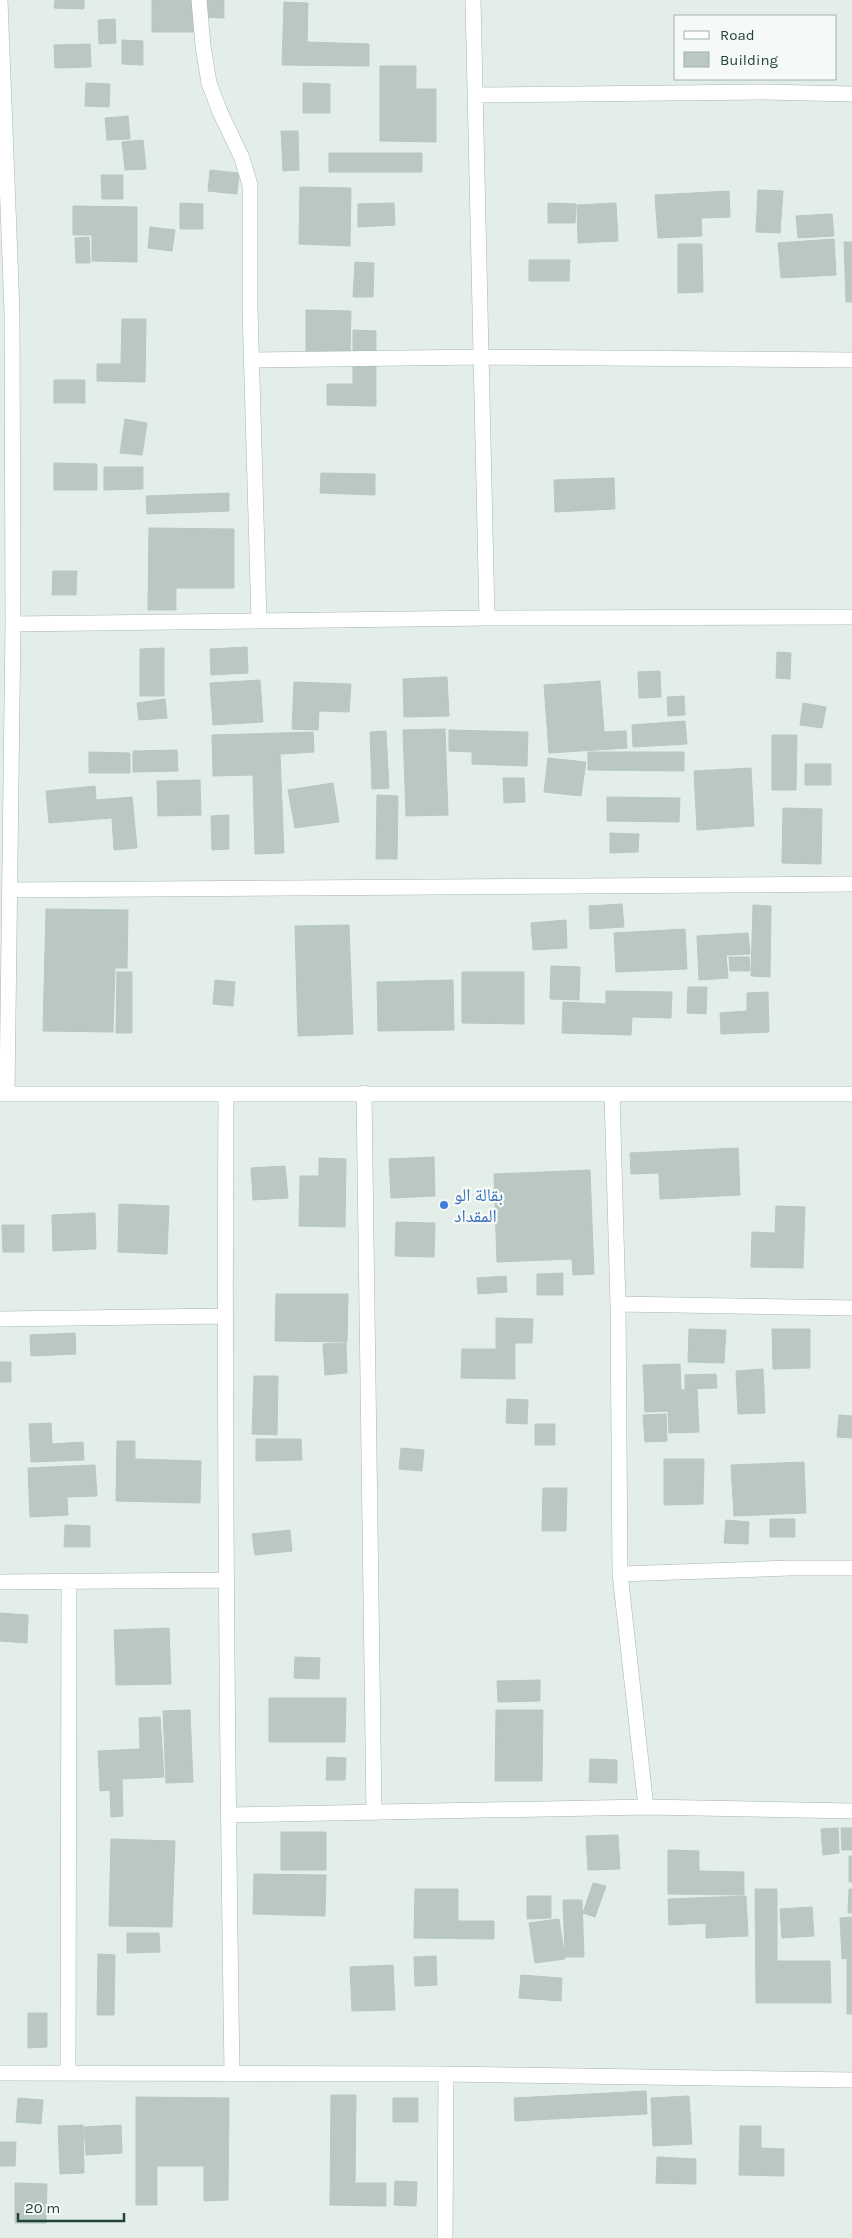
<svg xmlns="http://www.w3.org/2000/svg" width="852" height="2238" font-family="Karla,'Noto Naskh Arabic',sans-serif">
  <rect width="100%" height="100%" fill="#e4eee9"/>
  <!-- building -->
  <path fill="#b9c9c2" stroke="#b5c9c0" d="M55,0H84V9L54,8Z
    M152,0H224V18L198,17V32H152Z
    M284,2L308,3L307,42L369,44V66L282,65Z
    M115,19L116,43L99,44L98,20Z
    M122,40L143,41V65L122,64Z
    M90,44L91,67L55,68L54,45Z
    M380,66H416V89H436V142L380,141Z
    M86,83L110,84L109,107L85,106Z
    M303,83L330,84V113H303Z
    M128,116L130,139L107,140L105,118Z
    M281,131H298L299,170L283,171Z
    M143,140L146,169L125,170L122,142Z
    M329,153H422V172H329Z
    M210,170L239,173L237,194L208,191Z
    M101,175H123V199H102Z
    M300,187L351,188L350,246L299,244Z
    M758,190L783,191L780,233L756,232Z
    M729,191L730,217L701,218L702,236L658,238L655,195Z
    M180,203L203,204V229H180Z
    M394,203L395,225L358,227V204Z
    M548,203L576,204L575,223H548Z
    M616,203L618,241L578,243L577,205Z
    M73,206L137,207V262L92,261V235H73Z
    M832,214L834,236L798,238L796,216Z
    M150,227L175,230L172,251L148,248Z
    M89,237L90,263H76L75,238Z
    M834,239L836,275L781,278L778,243Z
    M844,242H852V302H846Z
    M678,244H702L703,292L678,293Z
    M529,260H570L569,281H529Z
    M355,262L374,263L373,297H353Z
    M306,310L351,311L350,353H306Z
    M122,319H146L145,382L97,381V364H121Z
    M353,330L376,331V406L327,405V384H353Z
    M54,380H85V403H54Z
    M125,419L147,423L142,455L120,453Z
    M54,463L97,464V490H54Z
    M104,467H143V489L104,490Z
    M321,473L375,474V495L320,493Z
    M614,478L615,509L555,512L554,480Z
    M229,493V511L147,514L146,496Z
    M149,528L234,529V588H176V610H148Z
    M53,571H77L76,595H52Z
    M247,647L248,673L211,675L210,649Z
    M164,648V696H140V649Z
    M777,652L791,653L790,679L776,678Z
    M660,671L661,697L639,698L638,672Z
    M447,677L449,716L404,717L403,679Z
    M260,680L263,722L213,725L210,683Z
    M600,681L604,732L626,731L627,748L549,753L544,685Z
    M294,682L351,684L349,712L319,711L318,730L292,729Z
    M684,696L685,715L668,716L667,697Z
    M165,699L167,718L139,720L137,703Z
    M803,703L826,707L822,728L800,725Z
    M685,721L687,744L633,747L632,725Z
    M445,729L448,815L406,816L403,730Z
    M449,730L528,732L527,766L472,764V752L449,751Z
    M386,731L389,788L372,789L370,732Z
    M313,732L314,752L280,754L284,853L255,854L253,775L213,776L212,735Z
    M772,735H797L796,790H772Z
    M177,750L178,771L133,772V751Z
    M89,752L130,753V773H89Z
    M588,752H684V771L588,770Z
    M548,758L586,762L581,796L544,792Z
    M805,764H831V785H805Z
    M751,768L754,826L697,830L694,771Z
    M503,778H524L525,802L504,803Z
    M200,780L201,815L158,816L157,781Z
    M333,783L339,822L295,828L288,790Z
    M95,786L96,800L132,797L137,848L114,850L112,818L49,823L46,791Z
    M377,795L398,796L397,859H376Z
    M607,797L680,798L679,822L607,821Z
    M783,808L822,809L821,864L782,863Z
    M229,815V849L212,850L211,816Z
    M610,833L639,834L638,852L610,853Z
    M622,904L624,927L590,929L589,906Z
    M753,905L771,906L770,977L751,976Z
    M46,909L128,910L127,968H115L113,1032L43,1031Z
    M566,920L567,948L533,950L531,923Z
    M349,925L353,1034L298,1036L295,926Z
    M685,929L687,969L616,972L614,933Z
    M748,933L750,954L726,955L728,978L699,980L697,936Z
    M729,957H749L750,971H730Z
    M551,966L580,967L579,1000L550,999Z
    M117,972H132V1033H116Z
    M462,972H524V1024L462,1023Z
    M215,980L235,982L233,1006L213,1004Z
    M453,980L454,1030L378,1031L377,982Z
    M688,987H707L706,1014L687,1013Z
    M606,991L672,992L671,1018L632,1017L631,1035L562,1033L563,1002L606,1004Z
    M768,992L769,1032L721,1034L720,1013L747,1011V993Z
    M738,1148L740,1195L660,1199L659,1173L631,1174L630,1153Z
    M434,1157L435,1196L391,1198L389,1159Z
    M319,1158L346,1159L345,1227L299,1226L300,1176H319Z
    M285,1166L288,1198L253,1200L251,1168Z
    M590,1170L594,1274L573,1275L572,1259L497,1262L494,1174Z
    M119,1204L169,1206L167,1254L118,1252Z
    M776,1206L805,1207L803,1268L751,1267L752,1232L775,1233Z
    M95,1213L96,1249L53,1251L52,1215Z
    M396,1222L435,1223L434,1257L395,1256Z
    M2,1225H24V1252H3Z
    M563,1273V1295H537V1274Z
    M506,1276L507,1292L478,1294L477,1278Z
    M276,1294H348L347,1342L275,1341Z
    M496,1318L533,1319L532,1343H515V1379L461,1378L462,1349H496Z
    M689,1329L726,1330L724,1363L688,1362Z
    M772,1329H810V1368L773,1369Z
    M75,1333L76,1354L31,1356L30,1335Z
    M346,1343L347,1373L325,1375L323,1344Z
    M0,1362H11V1382H0Z
    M680,1364L681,1390L697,1389L699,1432L669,1433L668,1411L645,1412L643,1365Z
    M763,1369L765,1413L738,1414L736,1371Z
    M716,1374L717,1388L685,1389V1375Z
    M254,1376H278L277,1435L252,1434Z
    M507,1399L528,1400L527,1424L506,1423Z
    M666,1414L667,1441L645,1442L643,1415Z
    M839,1415L852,1416V1438L837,1437Z
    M51,1423L52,1444L83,1442L84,1460L31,1462L29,1424Z
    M535,1424H555V1445H535Z
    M256,1439H301L302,1460L256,1461Z
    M117,1441H135V1459L201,1461L200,1503L116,1501Z
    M401,1448L424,1450L422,1471L399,1469Z
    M664,1459H704L703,1504L664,1505Z
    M804,1462L806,1513L734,1516L731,1465Z
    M95,1465L97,1496L67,1497L68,1515L30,1517L28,1468Z
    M543,1488H567L566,1531H542Z
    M770,1519H795V1537H770Z
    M726,1520L749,1522L748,1544L724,1543Z
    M65,1525L90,1526V1547H64Z
    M290,1530L292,1551L255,1555L252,1534Z
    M0,1613L28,1615L27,1643L0,1641Z
    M169,1628L171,1684L116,1685L114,1630Z
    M295,1657L320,1658L319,1679L294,1678Z
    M540,1680V1701L498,1702L497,1681Z
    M269,1698H346L345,1742H269Z
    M190,1710L193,1782L166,1783L163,1711Z
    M496,1710H543L542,1781H495Z
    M160,1717L164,1777L122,1779L123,1816L111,1817L110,1790L100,1791L98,1751L140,1749L139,1718Z
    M327,1757L346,1758L345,1780H326Z
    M590,1759L617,1760V1783L589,1782Z
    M838,1828L839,1853L823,1855L821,1829Z
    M841,1828H852V1850H842Z
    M281,1832H326V1870H281Z
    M618,1835L620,1869L588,1870L586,1836Z
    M111,1839L175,1841L172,1927L109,1926Z
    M668,1850L699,1851V1871L744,1872V1895L668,1894Z
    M849,1856H852V1882H849Z
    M254,1874L326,1875L325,1916L253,1914Z
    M593,1883L606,1886L595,1917L583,1913Z
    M415,1889H458V1921H494V1939L414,1938Z
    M755,1889H777V1961H830L831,2003H756Z
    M849,1889H852V1913H848Z
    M527,1896H551V1918L527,1919Z
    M746,1896L748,1936L706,1938V1923L669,1925L668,1899Z
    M563,1900H582L584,1957H565Z
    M812,1907L814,1936L782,1938L780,1909Z
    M852,1917V1958L842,1959L840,1918Z
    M559,1919L565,1959L535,1963L529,1923Z
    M127,1933H159L160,1952L127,1953Z
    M98,1954L115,1955L114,2015H97Z
    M436,1956L437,1985L415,1986L414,1957Z
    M847,1958H852V2014H847Z
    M393,1965L395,2010L352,2011L350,1967Z
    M521,1975L562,1978L561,2001L519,1998Z
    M28,2013H47V2047L28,2048Z
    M646,2091L647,2114L515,2121L514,2098Z
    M331,2095H356L355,2183H386V2206L330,2205Z
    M689,2096L692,2144L653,2146L651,2098Z
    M136,2097L229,2098L228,2200L204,2201V2166H157V2205H136Z
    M18,2098L43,2100L41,2124L16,2122Z
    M393,2098H418V2122H393Z
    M83,2125L84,2173L60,2174L58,2126Z
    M121,2125L122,2153L86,2155L84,2127Z
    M740,2126H761V2148L784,2149V2176L739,2175Z
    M0,2142H16L15,2166H0Z
    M657,2157L696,2159V2184L656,2183Z
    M395,2181L417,2182L416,2206L394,2205Z
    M15,2183L47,2184L46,2223H15Z"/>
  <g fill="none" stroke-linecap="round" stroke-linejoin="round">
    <!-- minor casing -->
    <g stroke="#a6b7b0" stroke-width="16">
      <path id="minor" d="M0,0L12,311L13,624L7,1094
        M199,0L203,46L209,83L220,112L242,158L250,185V309L259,621
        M473,0L487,618
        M475,95L763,92L852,94
        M251,360L481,357L852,360
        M13,624L487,618L852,617
        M10,890L852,884
        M364,1093L374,1813
        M0,1094H852
        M226,1094C224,1421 227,1747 232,2073
        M612,1095L618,1304L620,1574L646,1807
        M618,1304L852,1308
        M0,1319L225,1316
        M620,1574L790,1568H852
        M0,1582L227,1580
        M228,1815L646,1807L852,1811
        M0,2073L446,2074L852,2080
        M68,2073L69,1581
        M445,2238L446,2074"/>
    </g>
    <!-- minor -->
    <use href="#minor" stroke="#fff" stroke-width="15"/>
  </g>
  <!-- markers -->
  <circle fill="#3f7fe0" stroke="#f5faf7" stroke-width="2" cx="444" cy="1205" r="5"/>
  <g text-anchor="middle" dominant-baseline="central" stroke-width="4.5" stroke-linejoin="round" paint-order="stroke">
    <!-- shop labels -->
    <g font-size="18" fill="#366cbe" stroke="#f5faf7" text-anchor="start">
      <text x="454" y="1195">بقالة الو<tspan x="454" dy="21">المقداد</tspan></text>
    </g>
  </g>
  <!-- legend -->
  <rect x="674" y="15" width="162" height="65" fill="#f5faf7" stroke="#a1b0ab"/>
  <rect x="684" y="31" width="25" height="8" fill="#ffffff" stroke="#a1b0ab"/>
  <text x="720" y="40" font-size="15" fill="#224138">Road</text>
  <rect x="684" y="52" width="25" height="15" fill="#b9c9c2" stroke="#a1b0ab"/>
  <text x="720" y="65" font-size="15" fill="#224138">Building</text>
  <!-- scale -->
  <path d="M18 2213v8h106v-8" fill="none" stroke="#224138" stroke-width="2.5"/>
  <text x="25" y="2213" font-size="15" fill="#224138" stroke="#f5faf7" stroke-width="4" paint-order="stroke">20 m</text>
</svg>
